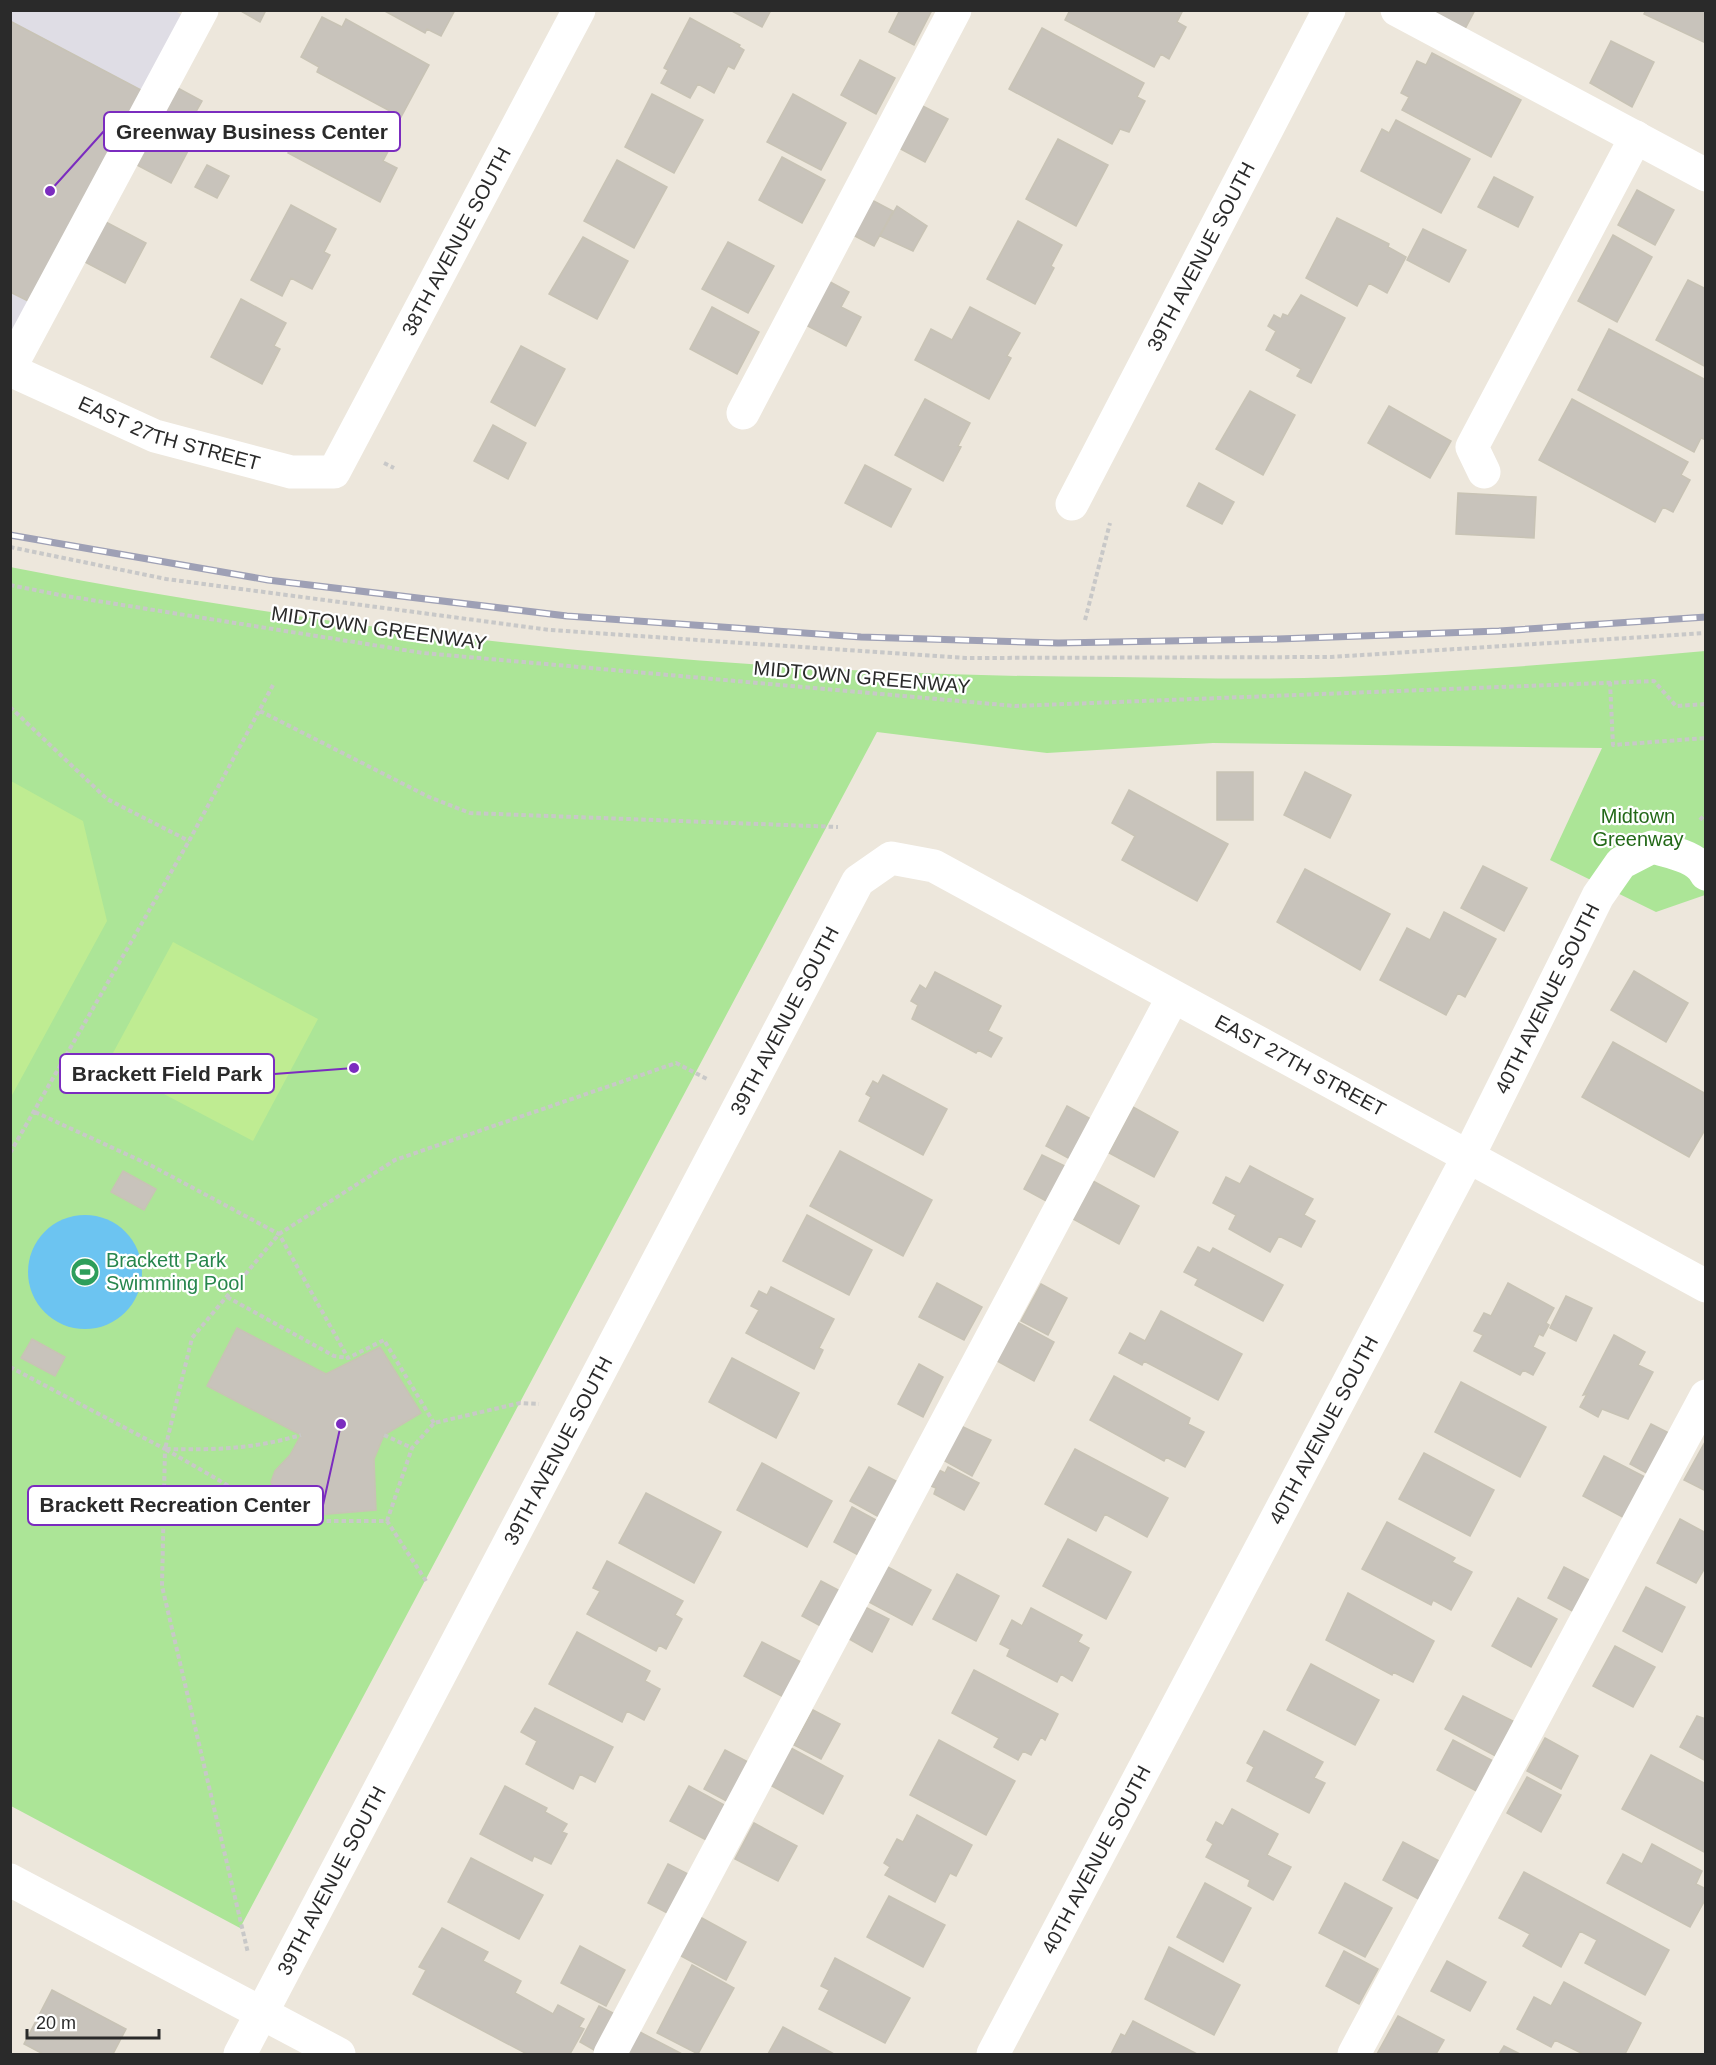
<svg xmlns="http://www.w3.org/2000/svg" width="1716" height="2065" font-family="Arial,sans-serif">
  <rect width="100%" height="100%" fill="#ede7dc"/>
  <!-- industrial -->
  <path fill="#dfdde5" d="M173,10L188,18L24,335L11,328V11Z"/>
  <!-- green -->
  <path fill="#ace597" d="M10,567C374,638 745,676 1116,677C1190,678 1265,680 1338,677C1461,672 1583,662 1705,651V895L1656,912L1550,860L1602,748L1213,743L1047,753L877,732L240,1928L11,1806Z"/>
  <!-- pitch -->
  <path fill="#bfec92" d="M11,781L83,821L107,921L11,1097Z
    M173,942L318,1019L253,1141L107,1064Z"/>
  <!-- water -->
  <path fill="#6cc4f1" d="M28 1272a57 57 0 1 1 114 0a57 57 0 1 1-114 0Z"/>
  <!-- building -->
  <path fill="#c8c3bb" stroke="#c8c3b5" stroke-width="1.5" d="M239,10H266L260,22Z
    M383,10H455L441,36L427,29L425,33Z
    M730,10H771L762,27Z
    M900,10H932L914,45L889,32Z
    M1070,10H1183L1177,22L1186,27L1169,59L1161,54L1154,67L1065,20Z
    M1431,10H1475L1465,29Z
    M1646,10H1706V43L1644,14Z
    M322,17L342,27L346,19L429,65L401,117L317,72L319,67L301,57Z
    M690,18L740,45L739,47L744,50L734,69L728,66L714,93L698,84L690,98L661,83L668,70L664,68Z
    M10,21L143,91L32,303L10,292Z
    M1042,28L1144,83L1137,97L1145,101L1129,132L1120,129L1112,144L1009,89Z
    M1611,41L1654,62L1632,107L1590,83Z
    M1432,53L1521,100L1491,157L1402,110L1409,97L1401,93L1417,61L1426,65Z
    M860,60L895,78L876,114L841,95Z
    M174,86L202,101L183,135L156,121Z
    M652,94L703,120L674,173L625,147Z
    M793,94L846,123L821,170L767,142Z
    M915,102L948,119L925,162L893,145Z
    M344,115L393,142L383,161L397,168L380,202L288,153L306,119L334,134Z
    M1396,120L1470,159L1441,213L1361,171L1382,129L1389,133Z
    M152,127L190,147L171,183L133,163Z
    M1058,139L1108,165L1076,226L1026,199Z
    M782,157L825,180L802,223L759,200Z
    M617,160L667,187L634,248L584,221Z
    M207,165L229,176L217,198L195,187Z
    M1494,177L1533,197L1518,227L1478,207Z
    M1637,190L1674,210L1655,245L1618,225Z
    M866,197L893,211L874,246L847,232Z
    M291,205L336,229L324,252L330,255L312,289L291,278L282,296L251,280Z
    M897,206L927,226L913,251L880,236Z
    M1337,218L1389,244L1388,247L1406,257L1387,293L1369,283L1357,306L1306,278Z
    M102,220L146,243L125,283L81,260Z
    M1018,221L1062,245L1051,266L1054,268L1035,304L987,279Z
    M1423,229L1466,250L1449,282L1407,260Z
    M1613,235L1652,257L1617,322L1578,301Z
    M583,237L628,261L597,319L549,294Z
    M728,242L774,266L748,313L702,289Z
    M821,277L849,292L841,307L861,317L846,346L798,321Z
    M1688,280L1706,289V367L1656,340Z
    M1301,295L1345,318L1311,383L1297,376L1301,369L1266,350L1276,331L1268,326L1274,315L1281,319L1283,314L1288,316Z
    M241,299L286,323L274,346L280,349L262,384L211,357Z
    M712,307L759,332L737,374L690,349Z
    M970,307L1020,333L1007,356L1011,358L989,399L915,360L931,329L952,340Z
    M1609,329L1706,380V440L1701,438L1694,452L1578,390Z
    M521,346L565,369L535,426L491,402Z
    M1250,391L1295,415L1263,475L1216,449Z
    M925,399L970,423L958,446L961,447L943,481L895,455Z
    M1572,399L1688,462L1681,475L1690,480L1673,512L1663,507L1655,522L1539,460Z
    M1389,406L1451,441L1430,478L1368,443Z
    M493,425L526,443L508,479L474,461Z
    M865,465L911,489L891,527L845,503Z
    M1199,483L1234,502L1222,524L1187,506Z
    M1458,493L1536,497L1534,538L1456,534Z
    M1217,772H1253V820H1217Z
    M1305,772L1351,795L1330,838L1284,815Z
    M1129,790L1228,844L1197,901L1122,860L1135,836L1112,823Z
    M1483,866L1527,888L1504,931L1461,908Z
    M1305,869L1390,914L1360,970L1277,922Z
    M1444,912L1496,939L1465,997L1458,993L1446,1015L1380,980L1407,928L1430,940Z
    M1634,971L1688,1003L1666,1042L1611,1010Z
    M935,972L1001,1006L988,1031L1002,1038L991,1057L978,1050L976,1053L912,1019L918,1005L911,1001L920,985L926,989Z
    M1613,1042L1706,1094V1128L1689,1157L1582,1097Z
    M883,1075L947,1109L923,1155L859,1121L871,1097L866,1094L873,1081L878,1084Z
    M1067,1106L1091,1119L1070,1159L1046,1146Z
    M1133,1107L1178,1132L1154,1177L1109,1153Z
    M840,1151L932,1200L903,1256L810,1206Z
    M1042,1155L1067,1167L1048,1202L1024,1189Z
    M1250,1166L1313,1199L1304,1215L1315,1221L1301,1247L1279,1236L1270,1252L1229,1229L1236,1215L1213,1203L1226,1177L1240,1184Z
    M123,1171L156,1189L144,1210L111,1192Z
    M1093,1181L1139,1206L1119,1244L1073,1219Z
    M807,1215L872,1250L849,1295L783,1261Z
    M1198,1247L1210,1253L1213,1248L1283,1285L1263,1321L1195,1285L1198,1279L1184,1272Z
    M937,1283L982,1307L964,1340L919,1317Z
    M1508,1283L1554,1308L1546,1323L1549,1325L1543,1336L1539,1334L1533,1347L1545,1353L1533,1375L1523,1370L1520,1375L1474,1351L1483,1335L1474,1331L1484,1313L1491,1316Z
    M1041,1284L1067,1298L1048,1335L1021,1321Z
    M771,1287L834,1319L819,1348L823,1350L814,1369L746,1333L759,1310L751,1306L759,1291L767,1295Z
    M1566,1296L1592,1308L1576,1341L1550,1328Z
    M1161,1311L1242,1354L1218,1400L1144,1361L1142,1365L1119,1353L1130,1333L1145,1341Z
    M1017,1322L1054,1342L1034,1381L997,1361Z
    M237,1328L326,1374L380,1347L421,1413L384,1435L374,1459L376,1510L305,1516L294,1514L281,1505L271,1482L275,1471L290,1455L301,1435L207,1386Z
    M1614,1335L1645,1352L1638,1365L1653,1372L1628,1419L1602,1409L1598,1417L1580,1407L1587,1394L1583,1395Z
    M32,1339L65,1357L55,1376L21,1358Z
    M732,1358L799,1393L776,1438L709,1402Z
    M919,1364L943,1377L923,1417L898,1404Z
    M1114,1376L1190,1418L1188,1424L1204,1432L1185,1467L1166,1457L1164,1461L1090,1420Z
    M1461,1382L1546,1427L1520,1477L1435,1432Z
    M1651,1424L1673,1435L1652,1476L1630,1464Z
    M961,1426L991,1440L972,1476L943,1460Z
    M1706,1440V1491L1684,1480Z
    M1075,1449L1168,1498L1147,1537L1105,1514L1096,1531L1045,1504Z
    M1424,1453L1494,1490L1470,1536L1399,1499Z
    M1604,1456L1651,1480L1630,1521L1583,1496Z
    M762,1463L832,1501L807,1547L737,1510Z
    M869,1467L898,1482L879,1517L850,1501Z
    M948,1467L979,1483L964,1510L934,1494L936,1488L931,1486L939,1470L945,1473Z
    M646,1493L721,1532L694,1583L619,1543Z
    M852,1507L878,1521L860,1556L834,1542Z
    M1680,1519L1706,1533V1566L1696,1583L1657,1563Z
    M1387,1522L1455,1558L1452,1562L1472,1572L1451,1610L1433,1600L1431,1605L1362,1569Z
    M1068,1539L1131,1572L1106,1619L1043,1586Z
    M607,1561L683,1601L675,1615L682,1619L666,1649L659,1645L656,1651L587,1614L600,1591L593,1588Z
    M886,1566L931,1590L912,1625L867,1601Z
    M1564,1567L1593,1582L1576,1613L1548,1598Z
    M957,1574L999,1596L976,1641L933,1619Z
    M821,1581L844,1593L826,1629L802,1616Z
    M1646,1587L1685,1607L1662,1652L1623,1631Z
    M1348,1593L1434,1641L1413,1682L1393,1672L1392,1675L1326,1640Z
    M1518,1598L1557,1619L1531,1667L1492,1646Z
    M865,1607L889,1619L872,1652L849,1639Z
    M1031,1608L1082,1635L1078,1642L1089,1648L1072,1681L1061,1674L1057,1682L1007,1656L1010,1649L1000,1644L1012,1620L1022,1626Z
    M577,1632L650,1671L645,1681L660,1689L644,1720L627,1711L622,1722L549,1684Z
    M762,1642L807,1665L789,1700L744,1676Z
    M1615,1646L1655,1667L1633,1707L1593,1686Z
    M1311,1664L1379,1700L1355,1745L1287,1710Z
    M974,1670L1058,1714L1045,1740L1041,1737L1031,1755L1023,1751L1018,1760L994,1747L999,1738L952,1713Z
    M1463,1696L1521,1725L1503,1760L1445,1729Z
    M535,1708L613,1747L595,1782L580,1774L573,1789L526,1764L537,1741L521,1732Z
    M813,1710L840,1724L821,1759L794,1745Z
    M1697,1716L1706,1719V1761L1680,1747Z
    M1264,1731L1323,1762L1314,1778L1325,1783L1309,1813L1247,1781L1254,1767L1247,1763Z
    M1545,1738L1578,1756L1561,1789L1527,1771Z
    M939,1740L1015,1781L986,1835L910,1795Z
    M1453,1740L1499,1764L1482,1794L1437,1770Z
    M791,1748L843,1776L823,1814L770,1785Z
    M725,1750L752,1764L732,1804L704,1789Z
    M1651,1755L1706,1784V1853L1622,1809Z
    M1527,1777L1561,1795L1541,1832L1507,1813Z
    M505,1786L547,1808L545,1812L567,1824L562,1832L567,1834L551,1864L534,1856L532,1861L480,1834Z
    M689,1786L728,1807L710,1842L670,1821Z
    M1232,1809L1278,1834L1267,1855L1291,1867L1273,1900L1248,1886L1250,1880L1206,1857L1213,1844L1207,1840L1216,1822L1223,1826Z
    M917,1815L972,1845L956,1876L950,1873L935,1902L885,1875L890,1867L884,1863L897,1839L903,1842Z
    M754,1823L797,1846L778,1881L735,1859Z
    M1403,1842L1445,1864L1424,1902L1383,1880Z
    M1652,1844L1702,1871L1696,1884L1706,1889V1898L1690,1927L1607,1883L1623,1854L1642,1864Z
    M471,1858L543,1895L519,1939L448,1902Z
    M668,1864L694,1877L673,1916L648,1903Z
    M1524,1872L1669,1950L1645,1995L1585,1963L1597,1940L1580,1931L1561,1967L1523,1946L1530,1934L1499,1918Z
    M1205,1883L1251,1908L1223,1962L1177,1937Z
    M1345,1883L1392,1908L1365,1957L1319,1933Z
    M889,1896L945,1925L923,1967L867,1937Z
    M700,1917L746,1942L726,1980L679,1955Z
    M442,1928L488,1952L483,1961L521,1981L515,1993L553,2014L558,2005L584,2019L579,2027L584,2029L570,2054H527L413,1994L426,1970L419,1967Z
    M580,1946L625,1970L606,2006L561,1983Z
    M1169,1947L1240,1985L1214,2035L1145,1999Z
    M1344,1951L1378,1969L1359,2004L1326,1986Z
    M835,1958L910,1998L885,2043L819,2009L829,1990L821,1986Z
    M1447,1961L1486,1982L1470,2011L1431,1991Z
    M692,1965L734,1988L698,2054L657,2033Z
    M1564,1982L1641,2023L1625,2054H1583L1555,2040L1551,2047L1517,2029L1534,1997L1551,2006Z
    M52,1990L126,2029L113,2054H43L24,2044Z
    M599,2006L621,2017L601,2054L580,2042Z
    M1398,2016L1444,2040L1436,2054H1377Z
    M1133,2021L1197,2054H1111L1121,2034L1125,2036Z
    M783,2027L834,2054H768Z
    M638,2031L682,2054H626Z
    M1504,2046L1520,2054H1499Z"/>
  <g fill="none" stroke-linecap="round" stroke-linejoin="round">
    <!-- path -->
    <path stroke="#c8c8c8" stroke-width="4" stroke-dasharray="4.5 3" stroke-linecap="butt" d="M384,463L394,468
      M10,547L166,579L550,630L966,658L1331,657L1706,633
      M10,585L60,595L423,653L1015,706L1654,681L1676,706L1706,704
      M1085,620L1110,523
      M1610,682L1613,745L1706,738
      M10,707L107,799L189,841
      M260,711L429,797L470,813L838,827
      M1700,820L1706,813
      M35,1112L152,1166L279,1234L348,1358L384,1340L434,1423
      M10,1153L189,841L273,685
      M227,1297L334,1356L348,1358
      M10,1367L165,1449L162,1586L248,1953
      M384,1435L412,1448
      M166,1449C216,1450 253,1449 301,1435
      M387,1521L412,1448L434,1423L520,1403L539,1404
      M426,1581L387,1521H289L165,1449L192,1338L279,1234L395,1160L676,1063L709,1080"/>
    <!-- minor -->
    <g stroke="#fff" stroke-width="33">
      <path d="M1397,10L1706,175"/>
      <path d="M10,368L202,10"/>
      <path id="s1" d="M10,370L155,436L291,472H334L579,10"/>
      <path d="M743,413L955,10"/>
      <path d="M1484,472L1472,447L1636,137"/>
      <path id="s2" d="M1072,504L1329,10"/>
      <path d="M10,1880L339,2054"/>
      <path id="s3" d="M240,2054L858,881L891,858L934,866L1706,1286"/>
      <path d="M610,2054L1173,997"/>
      <path id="s4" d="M993,2054L1468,1157L1598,896L1621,863L1652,847C1669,852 1697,856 1706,874"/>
      <path d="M1354,2054L1706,1396"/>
    </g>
    <!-- rail casing -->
    <g stroke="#9ea0b5" stroke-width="7">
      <path id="rail" d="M10,535L268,580L567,616L861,637L1058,643L1278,639L1499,631L1706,617"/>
    </g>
    <!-- rail -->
    <use href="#rail" stroke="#fff" stroke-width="4.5" stroke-dasharray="14" stroke-linecap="butt"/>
  </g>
  <!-- icons -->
  <defs>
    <g id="stadium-disc" transform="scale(1.5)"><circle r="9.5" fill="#2e9e5b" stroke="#fff"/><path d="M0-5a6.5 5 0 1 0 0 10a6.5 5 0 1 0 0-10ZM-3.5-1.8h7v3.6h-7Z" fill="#fff"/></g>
  </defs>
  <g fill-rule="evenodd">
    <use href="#stadium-disc" x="85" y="1272"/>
  </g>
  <g text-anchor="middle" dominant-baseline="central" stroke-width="4.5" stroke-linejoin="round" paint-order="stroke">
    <!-- street labels -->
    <g font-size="20" fill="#2a2a2a" stroke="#fff">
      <text stroke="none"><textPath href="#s1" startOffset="604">38TH AVENUE SOUTH</textPath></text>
      <text stroke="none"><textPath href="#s2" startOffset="279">39TH AVENUE SOUTH</textPath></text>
      <text stroke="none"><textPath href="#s1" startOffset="172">EAST 27TH STREET</textPath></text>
      <text transform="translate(379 628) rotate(8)">MIDTOWN GREENWAY</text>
      <text transform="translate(862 677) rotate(5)">MIDTOWN GREENWAY</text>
      <text stroke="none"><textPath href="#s4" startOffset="1192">40TH AVENUE SOUTH</textPath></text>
      <text stroke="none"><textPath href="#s3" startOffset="1168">39TH AVENUE SOUTH</textPath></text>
      <text stroke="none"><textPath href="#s3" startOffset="1827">EAST 27TH STREET</textPath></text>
      <text stroke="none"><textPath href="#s4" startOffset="706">40TH AVENUE SOUTH</textPath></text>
      <text stroke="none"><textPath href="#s3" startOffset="682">39TH AVENUE SOUTH</textPath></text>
      <text stroke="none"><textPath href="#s4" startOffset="220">40TH AVENUE SOUTH</textPath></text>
      <text stroke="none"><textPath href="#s3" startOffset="196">39TH AVENUE SOUTH</textPath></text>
    </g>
    <!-- park labels -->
    <g font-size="20" fill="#236918" stroke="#fff">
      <text x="1638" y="816">Midtown<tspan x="1638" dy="23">Greenway</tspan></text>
    </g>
    <!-- leisure labels -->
    <g font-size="20" fill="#27864d" stroke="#fff" text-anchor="start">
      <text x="106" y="1260">Brackett Park<tspan x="106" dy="23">Swimming Pool</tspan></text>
    </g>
  </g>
  <!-- callouts -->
  <path fill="none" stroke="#7b2cbf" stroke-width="2" d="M50 191L104 131M354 1068L274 1074M341 1424L323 1505"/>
  <g fill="#7b2cbf" stroke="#fff" stroke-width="2">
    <circle cx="50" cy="191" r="6"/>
    <circle cx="354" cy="1068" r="6"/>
    <circle cx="341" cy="1424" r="6"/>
  </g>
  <g fill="#fff" stroke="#7b2cbf" stroke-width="2">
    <rect x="104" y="112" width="296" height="39" rx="6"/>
    <rect x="60" y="1054" width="214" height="39" rx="6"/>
    <rect x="28" y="1486" width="295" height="39" rx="6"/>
  </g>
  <g font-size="21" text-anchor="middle" font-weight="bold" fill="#2a2a2a">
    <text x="252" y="139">Greenway Business Center</text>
    <text x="167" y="1081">Brackett Field Park</text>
    <text x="175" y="1512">Brackett Recreation Center</text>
  </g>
  <!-- border -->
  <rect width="1716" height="2065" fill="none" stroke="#2a2a2a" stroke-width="24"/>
  <!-- scale -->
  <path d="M27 2029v9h132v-9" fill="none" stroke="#2a2a2a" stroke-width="3"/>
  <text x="36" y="2029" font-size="18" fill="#2a2a2a" stroke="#ffffff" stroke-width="4.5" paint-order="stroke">20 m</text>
</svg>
